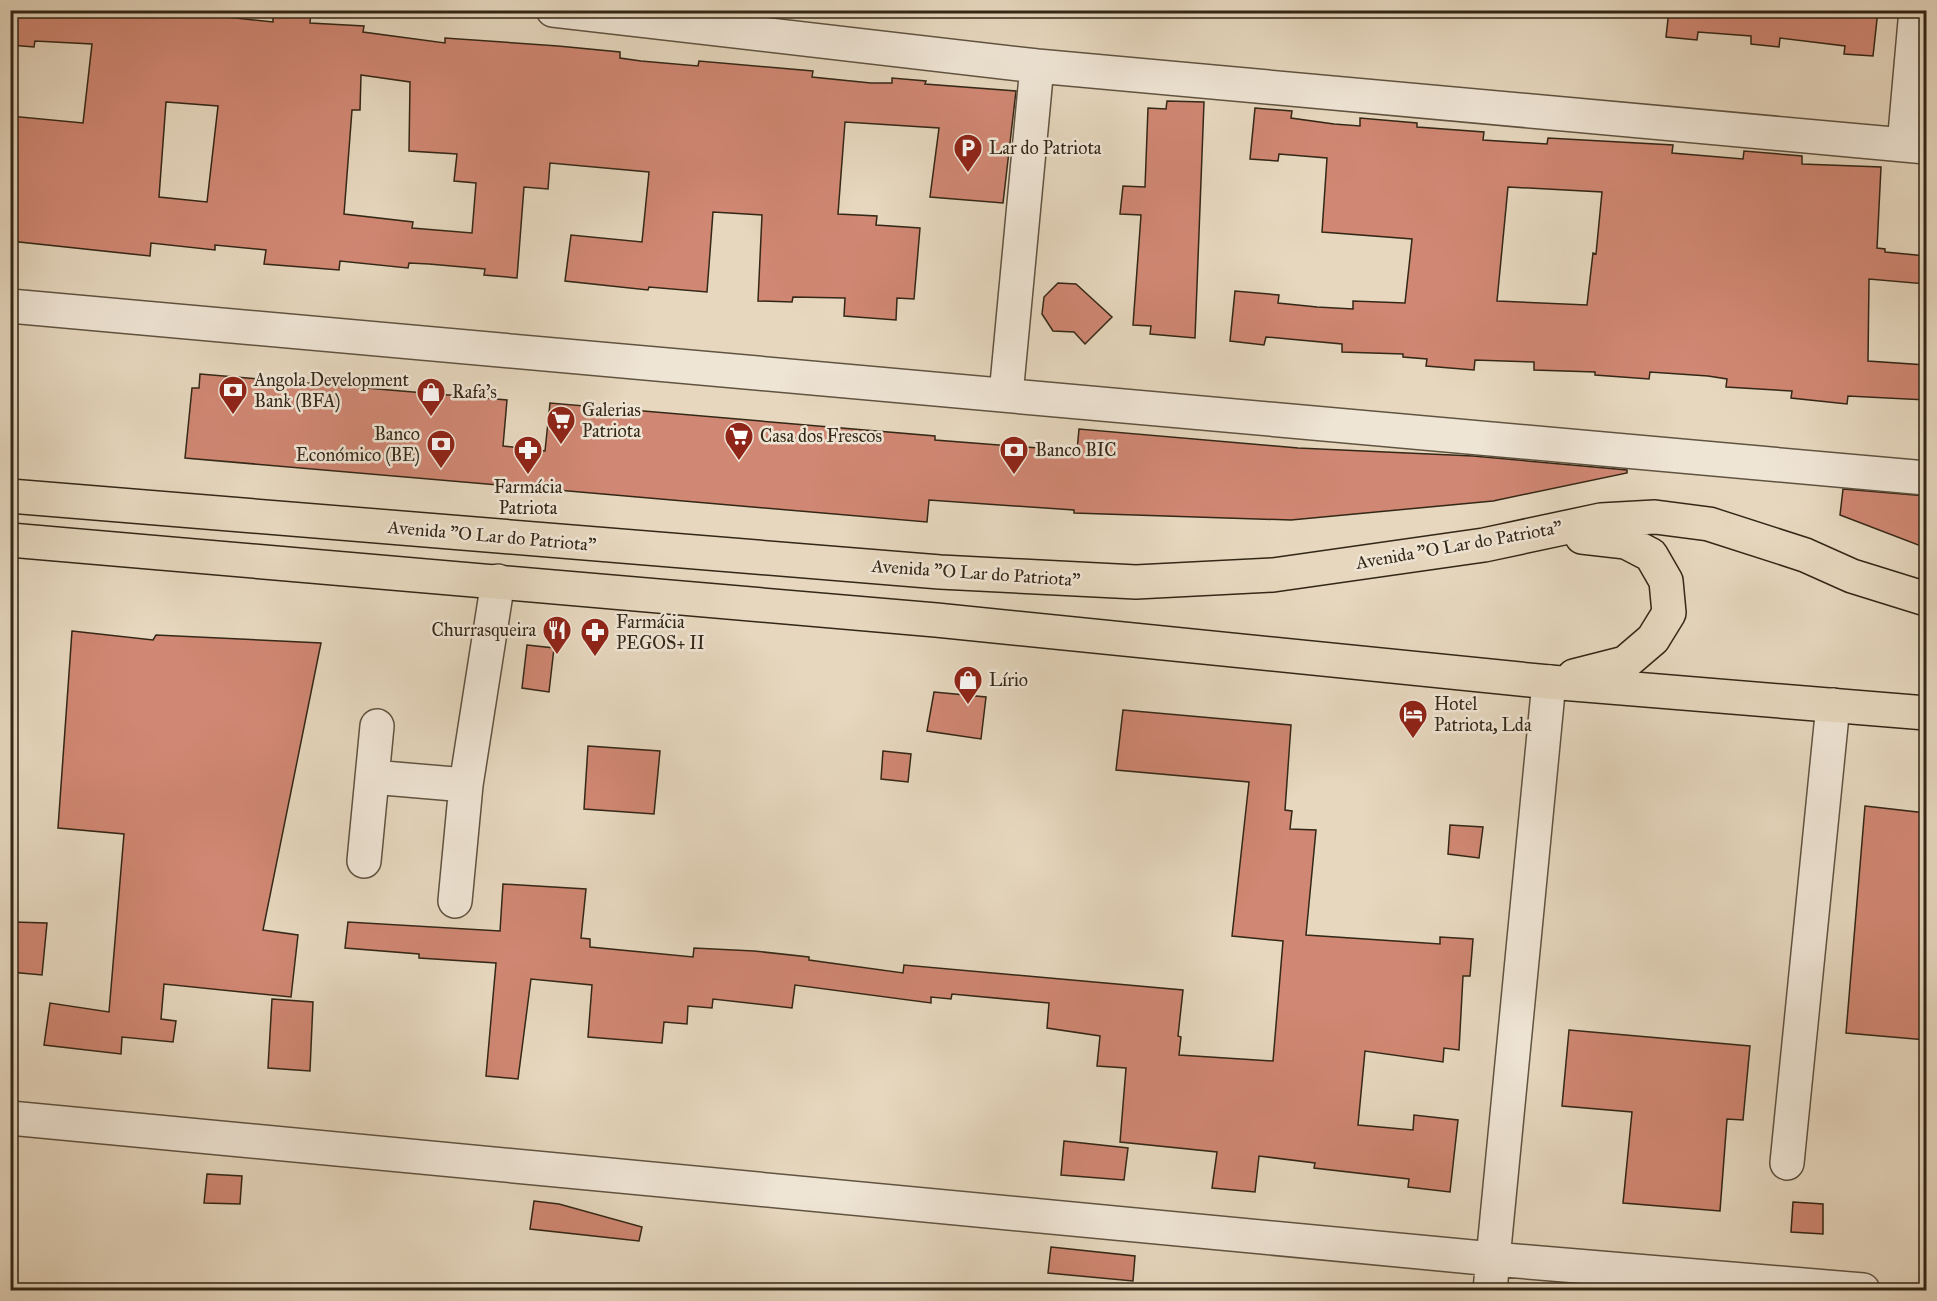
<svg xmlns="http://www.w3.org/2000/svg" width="1937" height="1301" font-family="'IM FELL Great Primer',serif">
  <rect width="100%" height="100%" fill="#e6d7be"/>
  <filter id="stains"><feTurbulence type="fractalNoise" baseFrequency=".00333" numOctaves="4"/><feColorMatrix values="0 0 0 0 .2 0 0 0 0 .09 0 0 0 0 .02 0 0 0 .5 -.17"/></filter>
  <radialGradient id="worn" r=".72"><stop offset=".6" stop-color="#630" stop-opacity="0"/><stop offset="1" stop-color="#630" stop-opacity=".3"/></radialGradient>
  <!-- building -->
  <path fill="#d08773" stroke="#332716" stroke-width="1.5" fill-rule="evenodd" d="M10,10H144L171,14L172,11L273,22V10H311L310,23L364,26L363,32L445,43V38L558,46L620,52V58L641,61L698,66L699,61L813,71L812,77L871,83H892V78L926,81L925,84L1016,91L1003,203L930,197L939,128L845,122L838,214L877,216L876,225L920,228L914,299L897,298L896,320L844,316L845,298L793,297L792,302L758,301L762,215L713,212L707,292L649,287L648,290L565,281L571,235L642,242L649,172L550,163L548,189L524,187L517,278L484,275L485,269L429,264L409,263L408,268L340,261L339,270L264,264L266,250L215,245V250L151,243L150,256L10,241V116L83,123L92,44L35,41L34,47L10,45ZM361,75L410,82L409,151L457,154L454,181L476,183L472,233L412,228L413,222L344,214L352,110H360ZM166,102L218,106L207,202L159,197Z
    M1669,10H1878L1873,56L1844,54L1845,46L1780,38L1779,47L1751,44V36L1698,32L1697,40L1666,37Z
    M1167,101L1204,102L1195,338L1150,334L1151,326L1133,325L1141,215L1120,214L1123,186L1145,187L1148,108L1166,109Z
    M1255,108L1292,111L1291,118L1334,124L1360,126V118L1417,123V127L1484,132L1483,140L1547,144L1548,138L1673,145L1672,153L1743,159L1744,151L1802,156V164L1881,167L1877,248L1885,249V252L1926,256V284L1869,279L1868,361L1926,365V400L1848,396L1847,404L1791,398L1792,391L1726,387L1727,379L1708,376L1650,372L1649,379L1595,375V372L1534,370V362L1475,360L1474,370L1426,366L1427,359L1403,357V354L1342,352V344L1266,337L1264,345L1230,341L1235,291L1279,295L1278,303L1317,307L1353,309V301L1405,303L1412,239L1322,232L1327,158L1279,154L1278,161L1250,159ZM1508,187L1602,192L1596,254L1593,253L1587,305L1497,301Z
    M1058,283L1076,284L1112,317L1085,344L1074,332L1053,331L1042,314L1044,297Z
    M200,374L507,400L503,446L545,451L550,403L935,436V440L1077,451L1079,429L1298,448L1473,456L1627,470V473L1493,501L1291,520L1074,513V510L929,500L927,522L185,458L192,388H199Z
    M1843,489L1926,496V548L1840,515Z
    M72,631L153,640L156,635L321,643L263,930L298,935L291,997L164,984L161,1019L176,1021L173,1042L122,1037L121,1054L44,1045L50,1003L109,1012L124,834L58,828Z
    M527,645L554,648L549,692L522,688Z
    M934,692L986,697L981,739L927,731Z
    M1123,710L1291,725L1285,810L1292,811L1290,829L1316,830L1306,935L1440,944V937L1473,939L1470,976H1463L1459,1050L1444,1048L1443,1062L1365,1051L1358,1125L1413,1130L1414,1115L1458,1120L1450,1192L1408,1187L1409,1179L1314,1168L1315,1163L1259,1156L1255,1192L1212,1188L1217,1152L1120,1142L1126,1068L1097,1066L1100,1036L1047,1028L1049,1003L952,994L951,999L931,997V1003L795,985L792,1008L713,999L712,1008L688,1006L687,1024L664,1022L662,1043L588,1037L592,985L531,979L518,1079L486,1076L496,963L419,958V954L345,948L348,922L500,931L503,884L586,889L581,938L590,939V947L693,957L694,948L754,951L809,957V960L903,973L904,965L1183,990L1178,1036L1181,1037L1179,1055L1273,1061L1283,941L1232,936L1249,782L1116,770Z
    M588,746L660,751L654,814L584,809Z
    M883,751L911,754L908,782L881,779Z
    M1865,806L1926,813V1040L1846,1033Z
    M1450,825L1483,827L1479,858L1448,854Z
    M13,922L47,923L42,975L10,972Z
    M272,999L313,1002L310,1071L268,1068Z
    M1569,1030L1750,1046L1743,1120L1727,1119L1720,1211L1623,1203L1632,1112L1562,1106Z
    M1064,1141L1128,1148L1124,1180L1061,1175Z
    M207,1174L242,1176L240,1204L204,1203Z
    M534,1201L559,1204L642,1227L639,1241L530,1229Z
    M1793,1202L1823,1204V1234L1791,1232Z
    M1051,1247L1135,1256L1133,1281L1048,1273Z"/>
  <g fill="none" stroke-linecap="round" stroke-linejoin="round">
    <!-- minor casing -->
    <g stroke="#605340" stroke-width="36">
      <path id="minor" d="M553,10L1037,66L1926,147
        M1904,145L1916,10
        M10,306L1926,478
        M1006,395L1037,66
        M372,777L466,785
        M364,861L377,726
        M455,901L466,785L498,581
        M10,1118L1493,1259L1863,1290
        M1787,1163L1833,705
        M1490,1290L1549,682"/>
    </g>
    <!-- major casing -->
    <g stroke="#332716" stroke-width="36">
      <path id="major" d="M10,496L940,572L1136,582L1273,575L1484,545L1601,520L1655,517L1709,524L1805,555L1852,576L1926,599
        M10,540L936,620L1549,682L1926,713
        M1574,676L1625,663L1653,639L1669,613L1666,581L1651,555L1626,542L1582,537"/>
    </g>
    <!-- minor -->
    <use href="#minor" stroke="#efe5d5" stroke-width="33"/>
    <!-- major -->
    <use href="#major" stroke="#e6d7be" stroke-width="33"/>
  </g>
  <!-- icons -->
  <defs>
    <g id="parking-pin" transform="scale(1.5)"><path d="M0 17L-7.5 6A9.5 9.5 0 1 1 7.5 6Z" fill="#8f2418" stroke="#efe5d5"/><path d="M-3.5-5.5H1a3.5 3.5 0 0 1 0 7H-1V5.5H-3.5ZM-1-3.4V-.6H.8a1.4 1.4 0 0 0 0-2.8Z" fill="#fff"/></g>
    <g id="bank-pin" transform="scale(1.5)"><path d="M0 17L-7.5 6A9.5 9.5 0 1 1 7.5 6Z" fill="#8f2418" stroke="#efe5d5"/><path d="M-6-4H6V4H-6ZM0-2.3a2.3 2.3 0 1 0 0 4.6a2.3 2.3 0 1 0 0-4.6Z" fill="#fff"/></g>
    <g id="shop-pin" transform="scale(1.5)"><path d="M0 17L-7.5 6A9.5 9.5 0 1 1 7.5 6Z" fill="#8f2418" stroke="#efe5d5"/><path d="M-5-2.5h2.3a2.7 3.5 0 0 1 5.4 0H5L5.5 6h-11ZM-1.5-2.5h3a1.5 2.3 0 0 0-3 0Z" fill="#fff"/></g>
    <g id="supermarket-pin" transform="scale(1.5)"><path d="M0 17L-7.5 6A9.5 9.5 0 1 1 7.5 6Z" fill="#8f2418" stroke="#efe5d5"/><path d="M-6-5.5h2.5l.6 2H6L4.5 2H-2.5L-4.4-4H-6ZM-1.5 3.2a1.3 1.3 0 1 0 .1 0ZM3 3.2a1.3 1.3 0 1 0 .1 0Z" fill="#fff"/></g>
    <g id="pharmacy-pin" transform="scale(1.5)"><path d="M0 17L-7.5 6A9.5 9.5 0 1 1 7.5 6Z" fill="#8f2418" stroke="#efe5d5"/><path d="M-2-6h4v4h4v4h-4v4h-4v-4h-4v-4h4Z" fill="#fff"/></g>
    <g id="restaurant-pin" transform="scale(1.5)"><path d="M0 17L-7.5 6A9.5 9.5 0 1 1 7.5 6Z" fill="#8f2418" stroke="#efe5d5"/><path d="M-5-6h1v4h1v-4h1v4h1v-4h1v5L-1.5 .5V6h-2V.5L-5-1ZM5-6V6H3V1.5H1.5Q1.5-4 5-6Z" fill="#fff"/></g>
    <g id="hotel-pin" transform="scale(1.5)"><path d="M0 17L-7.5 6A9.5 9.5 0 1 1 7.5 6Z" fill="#8f2418" stroke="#efe5d5"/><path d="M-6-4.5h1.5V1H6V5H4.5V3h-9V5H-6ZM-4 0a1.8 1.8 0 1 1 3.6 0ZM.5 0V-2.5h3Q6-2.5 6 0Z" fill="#fff"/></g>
  </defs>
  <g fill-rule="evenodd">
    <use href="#parking-pin" x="968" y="148"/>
    <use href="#bank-pin" x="233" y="390"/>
    <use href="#shop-pin" x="431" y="392"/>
    <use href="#supermarket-pin" x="561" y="420"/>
    <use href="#supermarket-pin" x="739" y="436"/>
    <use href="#bank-pin" x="441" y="444"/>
    <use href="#pharmacy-pin" x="528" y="450"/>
    <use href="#bank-pin" x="1014" y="450"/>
    <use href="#restaurant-pin" x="557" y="630"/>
    <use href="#pharmacy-pin" x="595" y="632"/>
    <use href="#shop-pin" x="968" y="680"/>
    <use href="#hotel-pin" x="1413" y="714"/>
  </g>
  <g text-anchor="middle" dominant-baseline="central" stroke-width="5" stroke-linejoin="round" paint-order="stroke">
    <!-- poi labels -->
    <g font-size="18" fill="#332716" stroke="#efe5d5" text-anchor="start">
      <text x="989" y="148">Lar do Patriota</text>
      <text x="254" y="380">Angola Development<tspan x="254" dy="21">Bank (BFA)</tspan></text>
      <text x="452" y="392">Rafa's</text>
      <text x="582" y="410">Galerias<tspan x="582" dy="21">Patriota</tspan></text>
      <text x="420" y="434" text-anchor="end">Banco<tspan x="420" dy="21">Económico (BE)</tspan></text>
      <text x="760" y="436">Casa dos Frescos</text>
      <text x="1035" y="450">Banco BIC</text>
      <text x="528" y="487" text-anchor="middle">Farmácia<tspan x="528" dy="21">Patriota</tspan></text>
      <text x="616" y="622">Farmácia<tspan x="616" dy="21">PEGOS+ II</tspan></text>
      <text x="536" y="630" text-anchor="end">Churrasqueira</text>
      <text x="989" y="680">Lírio</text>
      <text x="1434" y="704">Hotel<tspan x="1434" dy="21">Patriota, Lda</tspan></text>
    </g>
    <!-- street labels -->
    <g font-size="18" fill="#332716" stroke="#efe5d5">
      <text transform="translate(492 536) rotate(5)">Avenida "O Lar do Patriota"</text>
      <text transform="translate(1459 545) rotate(-10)">Avenida "O Lar do Patriota"</text>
      <text transform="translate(976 573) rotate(4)">Avenida "O Lar do Patriota"</text>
    </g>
  </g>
  <!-- margin -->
  <rect width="1937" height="1301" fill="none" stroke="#e6d7be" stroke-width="36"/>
  <rect x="12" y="12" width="1913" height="1277" fill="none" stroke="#332716" stroke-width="3"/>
  <rect x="18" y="18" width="1901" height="1265" fill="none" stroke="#332716" stroke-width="1.5"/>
  <rect width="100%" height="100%" filter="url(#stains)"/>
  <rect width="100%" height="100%" fill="url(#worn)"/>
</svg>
